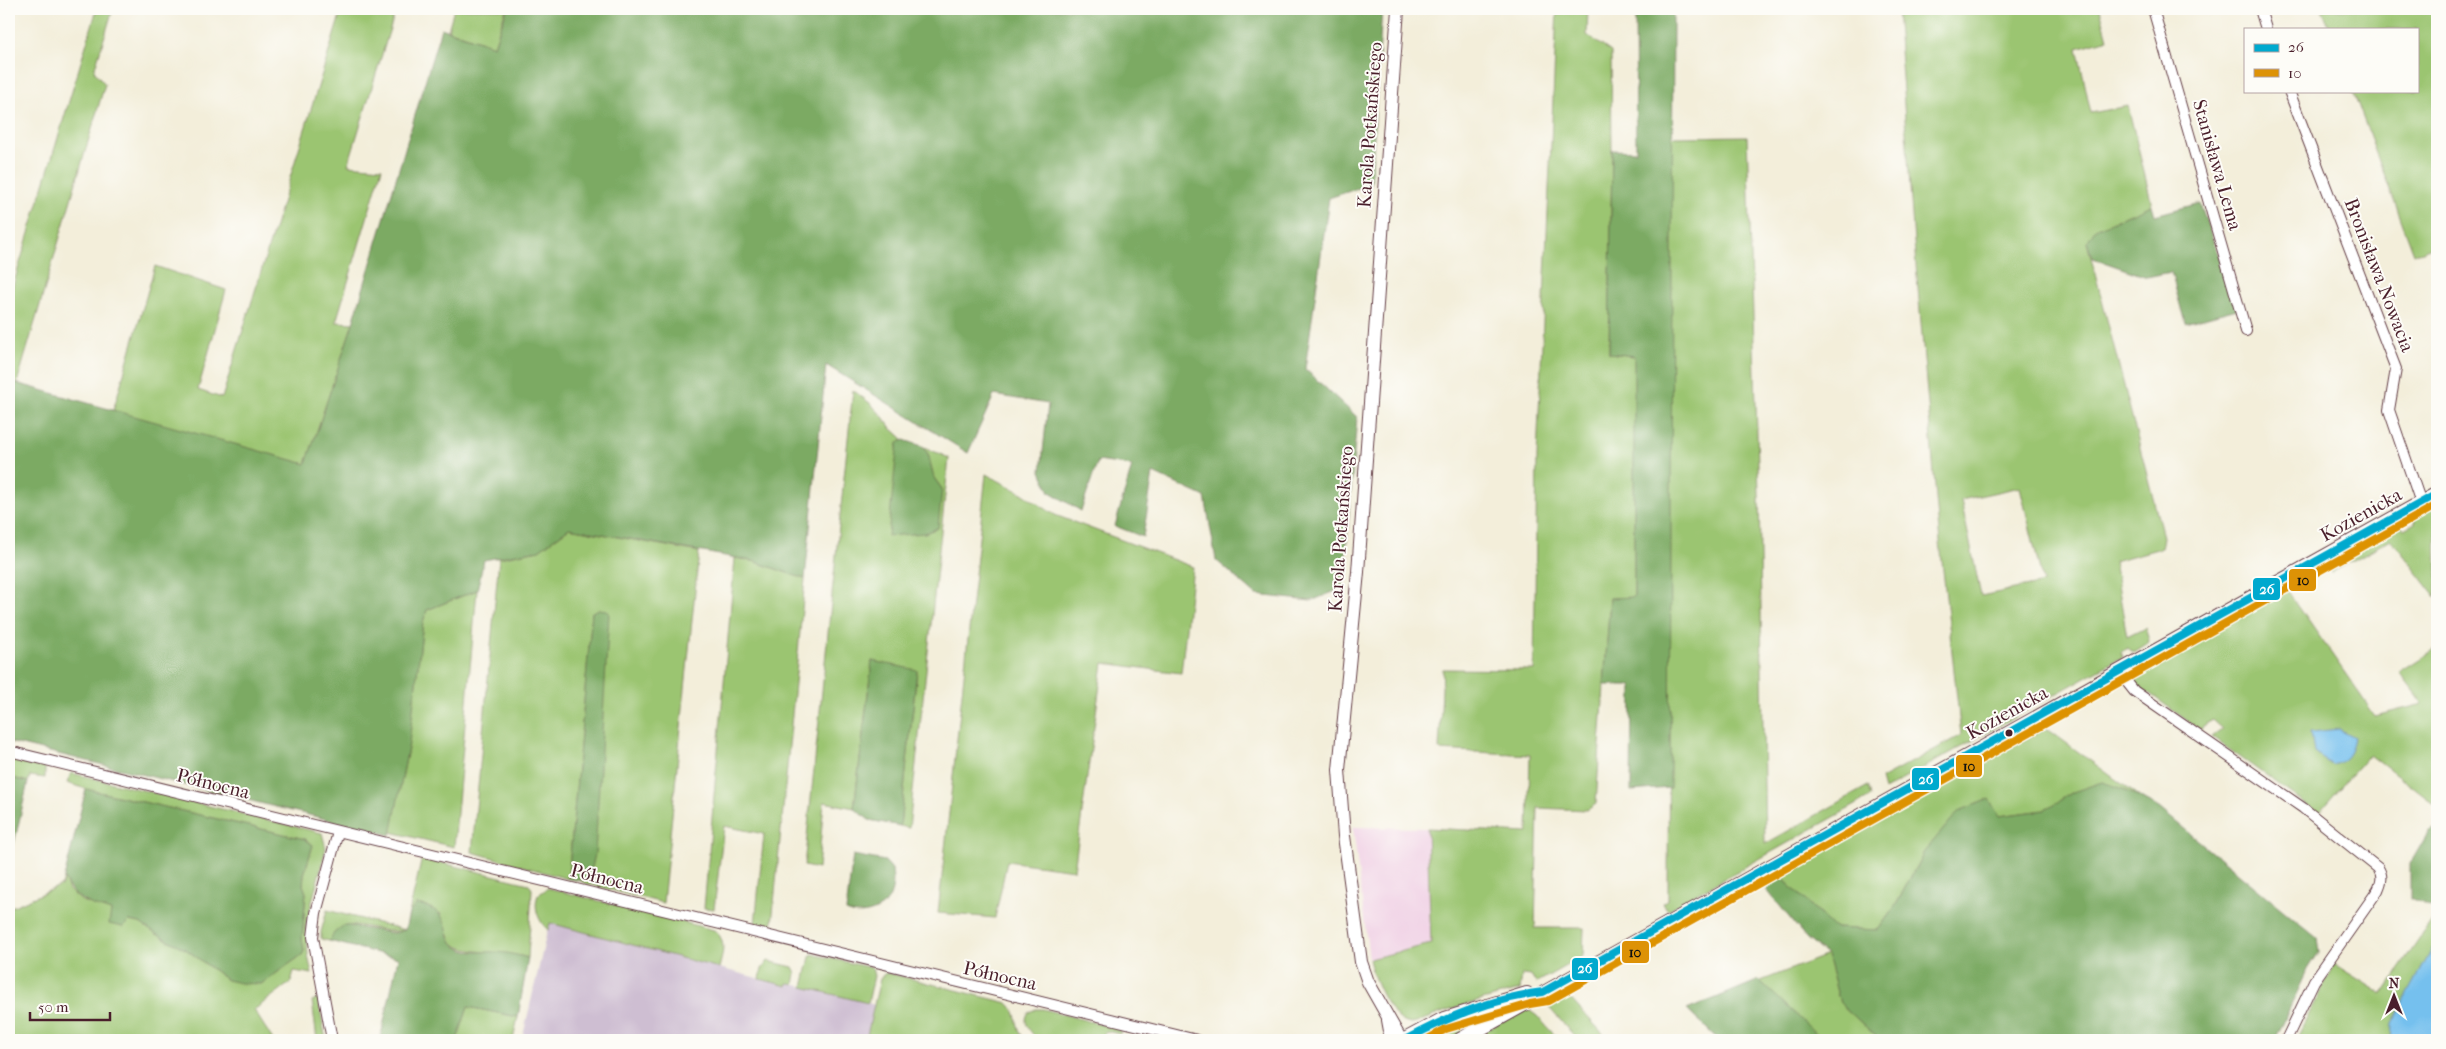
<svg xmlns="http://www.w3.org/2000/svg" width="2446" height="1049" font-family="'IM FELL French Canon',serif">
  <rect width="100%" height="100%" fill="#fdfcf7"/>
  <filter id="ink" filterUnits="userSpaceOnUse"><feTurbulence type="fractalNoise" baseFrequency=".02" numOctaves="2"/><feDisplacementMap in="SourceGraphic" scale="10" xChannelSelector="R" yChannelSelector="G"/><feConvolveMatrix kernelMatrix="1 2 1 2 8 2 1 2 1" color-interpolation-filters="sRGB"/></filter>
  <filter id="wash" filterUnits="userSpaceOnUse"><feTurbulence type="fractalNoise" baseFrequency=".0096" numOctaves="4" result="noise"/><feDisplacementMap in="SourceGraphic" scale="20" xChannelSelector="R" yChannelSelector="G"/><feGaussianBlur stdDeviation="1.12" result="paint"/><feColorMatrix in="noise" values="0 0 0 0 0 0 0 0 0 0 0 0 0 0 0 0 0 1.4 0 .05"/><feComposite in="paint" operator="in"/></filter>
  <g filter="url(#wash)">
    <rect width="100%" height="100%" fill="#f3eeda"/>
    <!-- built -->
    <path fill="#f0d0e5" d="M1353,827L1427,828L1431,944L1369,959Z"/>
    <!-- industrial -->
    <path fill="#cebed2" d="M549,923L787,986L788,983L875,1005L866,1040H522Z"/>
    <!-- green -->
    <path fill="#9bc571" stroke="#72724e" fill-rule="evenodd" d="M97,9H113L94,71L105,84L17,383L9,381V299Z
      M342,9H396L348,165L382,168L336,322L353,323L306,464L113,411L155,266L226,290L198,390L222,398Z
      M454,9H506L494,46L448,30Z
      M1557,9H1588L1587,35L1611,52L1612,150L1609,353L1635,356L1634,598H1610L1596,804L1587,810L1538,808L1535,928H1584L1583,956L1536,983L1531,975L1522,974L1520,990C1490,998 1458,1006 1428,1018C1421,1020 1415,1026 1407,1023C1389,1018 1372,976 1369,959L1431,944L1427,828L1528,833L1530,755L1439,750L1443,669L1534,670L1537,456Z
      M1897,9H2100L2108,39L2077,48L2091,113L2128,106L2152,205L2124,218L2087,242L2163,537L2161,548L2114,561L2127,637L2145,628L2149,640L2148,644L2134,653L2128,648L2121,652L2123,657L2113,662L1884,790L1881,779L1961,735L1939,533L1914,242ZM2020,487L2043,583L1981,596L1961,500Z
      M2322,9H2437V245L2414,254L2353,91H2417V29H2330Z
      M1747,136L1759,493L1765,844L1868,786L1870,797L1668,910L1662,903L1668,899L1671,137Z
      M853,390L871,404L884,418L891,428L904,440L898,443L942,489L934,478L928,454L922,446L949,458L909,828L900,826L917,671L872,661L854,808L824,802L818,869L804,866Z
      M986,474L1022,493L1055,515L1193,567L1181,673L1103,663L1074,870L1007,861L995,918L938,913Z
      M2436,502L2437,598L2391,539L2331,573L2325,564L2399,523L2404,529L2415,523V514Z
      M569,528L699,552L663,903L584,883L579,880H585L592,613L568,879L472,852L499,558L539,550Z
      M735,558L753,561L805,579L772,924H755L764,834L724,826L714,909L704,908Z
      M477,590L454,847L391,832L409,743L423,622L427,610Z
      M2287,590L2375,716L2423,704L2399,672L2437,648V806L2370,754L2318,813L2212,737L2223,729L2213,720L2202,726L2200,730L2131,680L2130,672L2168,652L2188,645L2263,600Z
      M2046,728L2145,801L2123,789L2073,792L2045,810L1999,816L1924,852L1896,905L1878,930L1834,928L1775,871Z
      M9,757L45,766V778L30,776L28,782L9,777Z
      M71,773L322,833L326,848L306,925L308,956L312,974L294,971L291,982L254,1010L273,1040H9V908L62,885L64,878L69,890L82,901L111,911L129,921L140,923L153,932L187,950L227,980L261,984L302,955L304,951L302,939L306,893L303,885L304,874L313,845L305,839L86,789L67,783Z
      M422,858L529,884L532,889L528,958C511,952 460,954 452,942C447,933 444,922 440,913H409Z
      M548,888L714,930C727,940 723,953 719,968L550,923L548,930C539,922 533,908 538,895Z
      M2436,909L2437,1040H2296L2334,964L2382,994L2433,919Z
      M327,910L405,930C378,937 347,910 329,941L321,939V932Z
      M812,954L872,968L874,976L868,1003L803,987L810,957Z
      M1827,955L1840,1003L1880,1040H1719L1687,1010Z
      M768,961L793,967L796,973L794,985L788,983L787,986L760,979L762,969Z
      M888,973L1008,1003C1018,1010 1015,1029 1025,1040H866L880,979L884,974Z
      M1563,991L1609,1040H1578L1544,1002Z
      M318,998L325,1035L326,1040H317L312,1001Z
      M468,1007L518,1017L513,1040H457Z
      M1526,1008L1537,1016L1559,1040H1469Z
      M1036,1009H1043L1122,1030L1120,1034L1106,1031L1099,1040H1038C1031,1032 1021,1023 1029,1012Z
      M1481,1014L1482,1021L1453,1038L1447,1036L1439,1040H1416L1447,1024Z"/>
    <!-- forest -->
    <path fill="#7caa63" stroke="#636447" d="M507,9H1382L1371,184L1329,198L1305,369L1357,417L1343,588L1311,601L1256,595L1216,560L1205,497L1153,473L1143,537L1115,526L1132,466L1098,461L1081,511L1050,492L1041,471L1048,404L994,395L968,453L826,365L805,579L753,561L569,528L539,550L484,560L477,590L427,610L423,622L409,743L391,835L9,742V381L306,464L353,323L441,28L494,46Z
      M1635,9H1673L1670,788L1631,791L1632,685H1604L1610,598L1634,597V356L1609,353L1612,150L1636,151Z
      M2200,203L2237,309L2185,323L2171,272L2147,277L2092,258L2087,242L2095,229L2152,205L2155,215Z
      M904,440L922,446L928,454L934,478L942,489L938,528L925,533L888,536L897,449L898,443Z
      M599,609L607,610L609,613L595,854L590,877C583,882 577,880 568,879L592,612Z
      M872,661L917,670L900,826L869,820L854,808Z
      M9,777L28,782L14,844L9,843Z
      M2102,782L2123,789L2159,808L2317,938L2319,952L2307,971L2275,1040H1880L1840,1003L1827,955L1807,939L1766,889L1780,876L1834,928L1878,930L1896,905L1924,852L1959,811L1989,799L1999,816L2045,810L2073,792Z
      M86,789L305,839L313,845L304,874L303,885L306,893L302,939L304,951L302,955L261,984L240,983L227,980L187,950L153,932L140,923L129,921L123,927L109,924L111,911C90,904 73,900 64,878Z
      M2437,828V910L2410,898V864L2429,831Z
      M853,855L885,861L892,869C893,878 894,887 890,896C884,912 859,918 846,911Z
      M417,904C458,912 439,938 459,948C469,954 483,951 494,952C505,952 518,955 528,958L518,1017L468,1007L457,1040H380L398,958L329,941L334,933L344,925L394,933L405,930L409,913Z
      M1759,980L1823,1040H1719L1687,1010Z"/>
    <!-- water -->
    <path fill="#74c0ee" stroke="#5f708c" d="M2339,729L2354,737C2352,751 2347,762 2332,765L2314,753L2311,732Z
      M2437,940V1040H2391L2392,1024Z"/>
  </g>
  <g filter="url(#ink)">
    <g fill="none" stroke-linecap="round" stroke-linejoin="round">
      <!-- minor casing -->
      <g stroke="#633e45" stroke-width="12">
        <path id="minor" d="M2153,9L2246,331
          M2260,9L2266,29
          M2289,91L2396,369L2389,410L2421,503
          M2119,672L2134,691L2303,808L2378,868C2383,876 2382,881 2378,890L2314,981L2286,1040
          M9,751L1197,1040
          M332,1040L313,937L316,913L338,832"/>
      </g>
      <!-- tertiary casing -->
      <g stroke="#633e45" stroke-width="14">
        <path id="tertiary" d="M1398,9L1358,572L1339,770L1344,836L1361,962L1368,982L1401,1040
          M1388,1040L1390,1031L1388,1020"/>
      </g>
      <!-- secondary casing -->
      <g stroke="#633e45" stroke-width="16">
        <path id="secondary" d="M1405,1040L1442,1020L1527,994
          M1460,1040L2437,494"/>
      </g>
      <!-- minor -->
      <use href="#minor" stroke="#fff" stroke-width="10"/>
      <!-- tertiary -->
      <use href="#tertiary" stroke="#fff" stroke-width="12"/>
      <!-- secondary -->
      <use href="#secondary" stroke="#fff" stroke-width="14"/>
      <!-- bus-1 casing -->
      <g stroke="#fdfcf7" stroke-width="11">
        <path id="bus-1" d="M1405,1040C1447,1017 1495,998 1543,992L2437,494"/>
      </g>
      <!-- bus-2 casing -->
      <g stroke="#fdfcf7" stroke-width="11">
        <path id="bus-2" d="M1426,1040L1446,1029L1530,1004L1548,1001L2437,505"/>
      </g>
      <!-- bus-1 -->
      <use href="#bus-1" stroke="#00a9ce" stroke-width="8"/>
      <!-- bus-2 -->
      <use href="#bus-2" stroke="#dd9206" stroke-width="8"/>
    </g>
  </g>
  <!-- markers -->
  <circle fill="#4a1f2b" stroke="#fdfcf7" stroke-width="2" cx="2009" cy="733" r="4.5"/>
  <g text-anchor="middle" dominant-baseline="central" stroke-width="4" stroke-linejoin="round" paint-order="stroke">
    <!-- street labels -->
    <g font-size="19" fill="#4a1f2b" stroke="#fdfcf7">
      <text transform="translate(1370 125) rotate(-86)">Karola Potkańskiego</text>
      <text transform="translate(2217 165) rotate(74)">Stanisława Lema</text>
      <text transform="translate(2379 275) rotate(69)">Bronisława Nowacia</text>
      <text transform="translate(2361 515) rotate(-29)">Kozienicka</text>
      <text transform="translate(1341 529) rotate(-86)">Karola Potkańskiego</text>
      <text transform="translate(2007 713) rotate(-29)">Kozienicka</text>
      <text transform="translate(213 784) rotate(14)">Północna</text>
      <text transform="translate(607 879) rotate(14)">Północna</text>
      <text transform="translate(1000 976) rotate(13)">Północna</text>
    </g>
  </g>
  <g stroke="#fdfcf7" stroke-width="2">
    <rect x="2288" y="568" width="29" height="24" rx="5" fill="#dd9206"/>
    <rect x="2252" y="577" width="29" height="24" rx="5" fill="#00a9ce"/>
    <rect x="1955" y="754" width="28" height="24" rx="5" fill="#dd9206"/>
    <rect x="1911" y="767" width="29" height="24" rx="5" fill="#00a9ce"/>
    <rect x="1621" y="940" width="29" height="24" rx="5" fill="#dd9206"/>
    <rect x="1571" y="957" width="28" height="24" rx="5" fill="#00a9ce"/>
  </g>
  <g font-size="14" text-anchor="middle" font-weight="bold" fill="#fff">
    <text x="2267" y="594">26</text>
    <text x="1926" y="784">26</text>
    <text x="1585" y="973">26</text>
  </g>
  <g font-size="14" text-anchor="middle" font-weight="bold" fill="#111">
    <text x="2303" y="585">10</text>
    <text x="1969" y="771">10</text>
    <text x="1635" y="957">10</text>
  </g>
  <!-- margin -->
  <rect width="2446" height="1049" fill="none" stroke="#fdfcf7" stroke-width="30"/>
  <!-- legend -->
  <rect x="2244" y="28" width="175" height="65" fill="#fdfcf7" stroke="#b5a4a5"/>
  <rect x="2254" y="44" width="25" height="8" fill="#00a9ce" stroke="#b5a4a5"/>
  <text x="2288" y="52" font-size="15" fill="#4a1f2b">26</text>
  <rect x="2254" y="69" width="25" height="8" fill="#dd9206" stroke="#b5a4a5"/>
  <text x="2288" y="78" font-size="15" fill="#4a1f2b">10</text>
  <!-- north arrow -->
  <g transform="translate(2394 996)" stroke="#fdfcf7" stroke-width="4" paint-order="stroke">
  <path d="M0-4L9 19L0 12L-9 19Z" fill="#4a1f2b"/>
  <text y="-8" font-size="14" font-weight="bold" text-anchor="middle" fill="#4a1f2b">N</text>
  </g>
  <!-- scale -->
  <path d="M30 1012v8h80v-8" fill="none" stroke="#4a1f2b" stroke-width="2.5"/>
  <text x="38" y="1012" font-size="15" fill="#4a1f2b" stroke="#fdfcf7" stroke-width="4" paint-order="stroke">50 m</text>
</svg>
